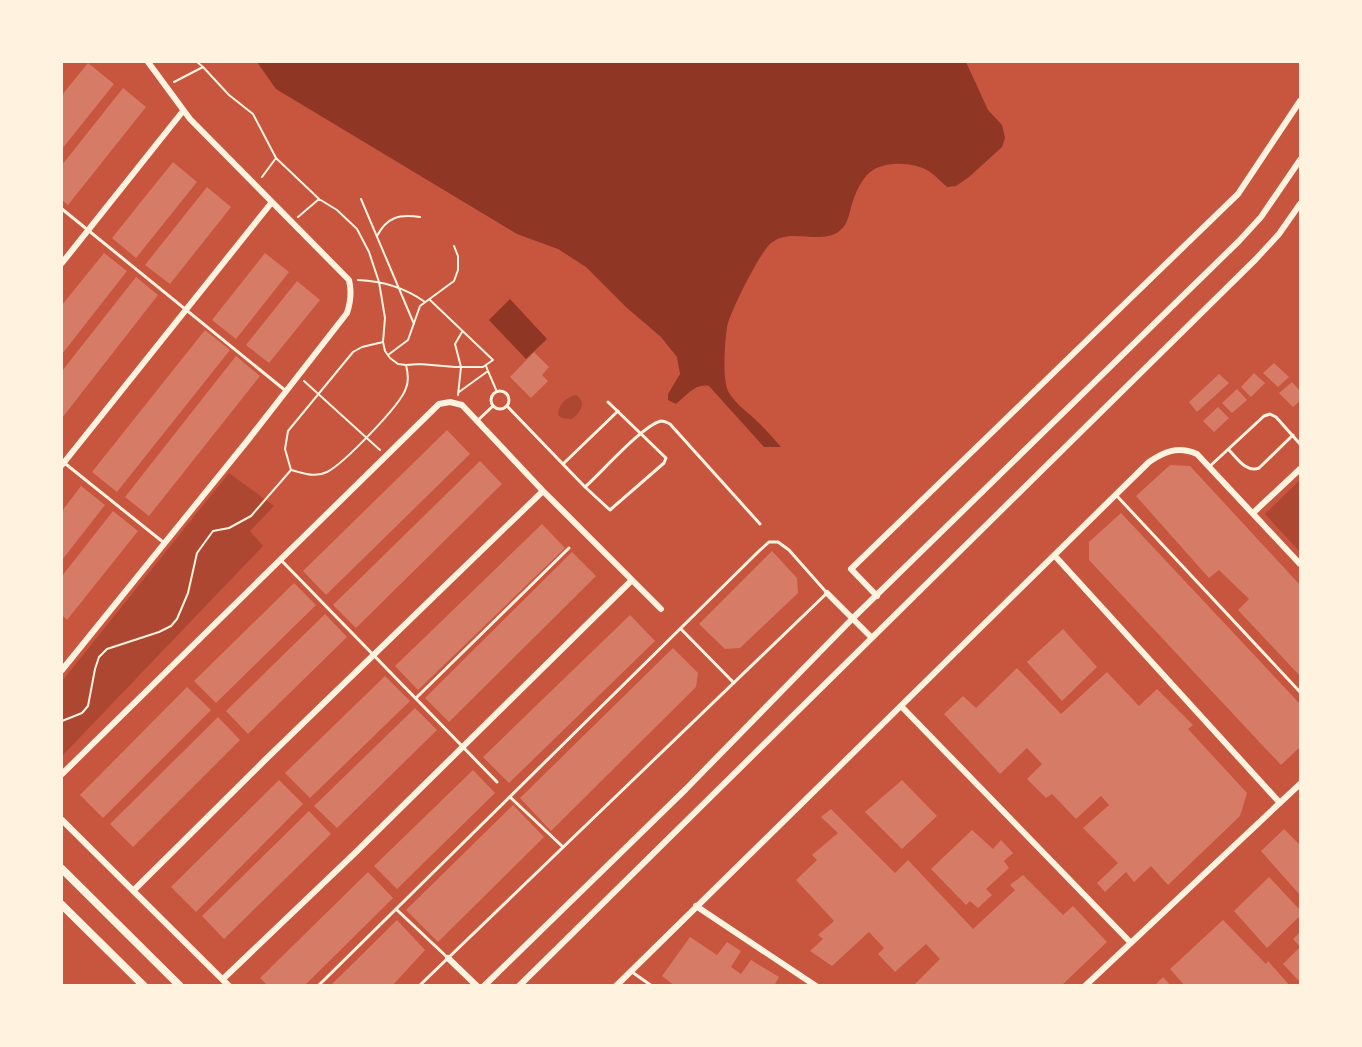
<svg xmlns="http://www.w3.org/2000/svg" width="1362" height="1047" font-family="'IBM Plex Sans',sans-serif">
  <rect width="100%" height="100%" fill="#c8553d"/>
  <!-- green -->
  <path fill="#ae4732" d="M576,395C587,402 581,412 572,419L562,418L558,415C558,405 566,397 576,395Z
    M229,473L274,506L250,531L263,546L62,756V681Z
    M1300,480V552L1265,514Z"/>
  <!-- water -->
  <path fill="#8f3625" d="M257,62H966L988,110L1002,125L1005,138L1002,147L969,177L956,186L947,187C941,182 936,176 930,172C915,162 888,161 873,170C864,175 856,191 853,201C849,212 849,225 838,232C818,245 791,227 771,243C760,252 730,312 727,327C725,342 722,377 728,391C735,404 749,413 759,423C767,431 774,439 781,447H764L709,386C695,383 686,396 676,404L668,400V394L680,374L677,357L661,337L626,307L586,267L558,249L517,234L276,89Z
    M510,299L547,339L526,359L489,320Z"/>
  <!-- building -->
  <path fill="#d67c66" d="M88,63L114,84L62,149V95Z
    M123,88L146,107L68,205L62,200V165Z
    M173,162L197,182L136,258L112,238Z
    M207,187L231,207L170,284L145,265Z
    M104,253L127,271L62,354V305Z
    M265,253L289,272L236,339L212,320Z
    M136,277L158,295L62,418V371Z
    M297,281L320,300L269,363L246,345Z
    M205,330L230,350L117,492L92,472Z
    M534,352L549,367L542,375L548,381L531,398L510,377Z
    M236,356L260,376L149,516L125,497Z
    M1274,363L1289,377L1278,387L1263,373Z
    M1254,373L1265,383L1251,397L1241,387Z
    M1219,374L1229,383L1197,412L1189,402Z
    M1292,382L1300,391V401L1293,407L1279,393Z
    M1237,389L1247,400L1232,413L1222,403Z
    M1218,407L1229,418L1214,432L1203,421Z
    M447,430L470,454L326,595L303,571Z
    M480,461L502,484L356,628L333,605Z
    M1170,465L1190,466L1300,585V676L1238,610L1249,599L1219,570L1209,578L1136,496Z
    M81,486L105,505L62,560V511Z
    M113,511L138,531L67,620L62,615V576Z
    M1121,513L1300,704V747L1281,765L1089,560V542Z
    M542,524L565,548L418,690L395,666Z
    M772,551L797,578L798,593L740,648L725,649L699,624Z
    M572,552L596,576L449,722L425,698Z
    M294,583L316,605L216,703L194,681Z
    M325,614L347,637L248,734L226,711Z
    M630,615L655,641L509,783L483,757Z
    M1063,629L1097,667L1062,701L1027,662Z
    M673,648L698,673L696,687L551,831L520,798Z
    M1017,668L1061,714L1107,672L1139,706L1157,689L1193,725L1188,729L1247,793L1240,816L1168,885L1151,866L1134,882L1126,872L1105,892L1097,883L1118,863L1083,828L1109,805L1101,796L1076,819L1052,794L1046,798L1027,779L1042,764L1027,748L1000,774L944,714L963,696L976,708Z
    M385,676L410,701L310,798L285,773Z
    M187,687L211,710L103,818L80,795Z
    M415,708L437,730L337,828L314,806Z
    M218,717L240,740L133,847L110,824Z
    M473,770L495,793L397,889L374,866Z
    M279,780L303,804L196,912L171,887Z
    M902,780L937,816L902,849L865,812Z
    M513,805L544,837L438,942L406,910Z
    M831,809L895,873L908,860L973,929L1015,890L1010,885L1023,875L1063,915L1073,906L1107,942L1061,986H913L940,959L926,944L895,972L878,954L884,948L869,932L832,966L810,951L823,939L818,935L834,921L796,880L817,860L812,855L838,833L821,817Z
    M309,811L331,834L224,939L202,916Z
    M1284,829L1299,844L1300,843V895L1261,851Z
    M972,830L993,849L1001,840L1013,853L1004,861L1009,868L986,889L992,895L978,908L970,901L966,905L931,869Z
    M368,872L393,898L304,986H268L260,978Z
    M1269,877L1300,910V916L1267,948L1234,911Z
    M397,920L425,950L392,986H330Z
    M1223,920L1266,964L1268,961L1290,986H1185L1170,969Z
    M1300,932V982L1283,964L1300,947L1293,939Z
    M690,937L717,955L727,942L741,951L731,967L741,974L751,960L779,977L774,986H675L662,976Z
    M1163,977L1171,986H1154Z"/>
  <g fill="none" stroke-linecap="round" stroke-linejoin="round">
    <!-- path -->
    <path stroke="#fff3e0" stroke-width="2" d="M197,62L203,67
      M174,82L203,67L229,95L253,114L276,158L319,199L337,210L357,229L369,252L379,282L385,318L383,342L385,351L390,358L398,364L406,365L420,364L455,367H483L493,360L430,300
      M262,177L276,158
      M361,199L414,324
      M298,217L319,199
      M377,236C387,217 399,214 420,217
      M358,280C383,281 404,287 425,302
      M383,342L362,347L353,352L288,431L285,449L291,470C303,473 315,478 327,472C343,464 401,405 406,388C409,381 408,373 406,365
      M388,355L408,340L420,306L454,281L458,270V256L454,246
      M488,371L497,392
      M304,381L380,450
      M459,392L488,371L486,366
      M458,395L461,367L455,344L462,332
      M62,721L82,713L88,706L95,669L99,657L107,649L159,632L171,626L177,619L188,593L197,553L213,531L229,528L251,516L291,470"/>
    <!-- service -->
    <path stroke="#fff3e0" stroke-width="3" d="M62,209L286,391
      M491 400a9 9 0 1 1 18 0a9 9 0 1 1-18 0Z
      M507,406L585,487L610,510L664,463L666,458L608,402
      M477,421L493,406
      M1229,450C1237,458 1246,473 1259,468L1293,435
      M62,461L163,542
      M563,464L618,411
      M1209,467L1264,416L1270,414L1276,417L1300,444
      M585,487C601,473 643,425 661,421C665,421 666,422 670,424L760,524
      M1116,495L1300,692
      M281,560L497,782
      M681,629L734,683
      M416,698L569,548
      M510,797L563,847
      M396,909L448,958
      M632,972L652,986
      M318,986L759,551L769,542H778L789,550L827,593L419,986"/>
    <!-- minor -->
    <path stroke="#fff3e0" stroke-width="6" d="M62,263L183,111
      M62,465L272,202
      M1253,513L1300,469
      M1055,556L1280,803
      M827,593L871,637
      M877,596L851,569L1238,194L1300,101
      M62,670L248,440L347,313C351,301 352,292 349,280L190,119L148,62
      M901,706L1131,943
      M62,774L439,404L450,402L462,405L543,491L661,609
      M62,820L229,986
      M133,891L265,760L543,491
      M696,906L816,986
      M448,958L477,986
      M223,979L356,852L632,580
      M484,986L686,789L852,619L1239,241L1261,217L1300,160
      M519,986L1256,259L1279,234L1300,204
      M616,986L1149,462C1165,451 1178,446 1197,454L1300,564
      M1085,986L1300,784"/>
    <!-- tertiary -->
    <path stroke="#fff3e0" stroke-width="8" d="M62,869L180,986
      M62,905L144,986"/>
  </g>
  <!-- border -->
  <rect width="1362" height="1047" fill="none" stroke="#fff3e0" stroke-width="126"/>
</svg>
